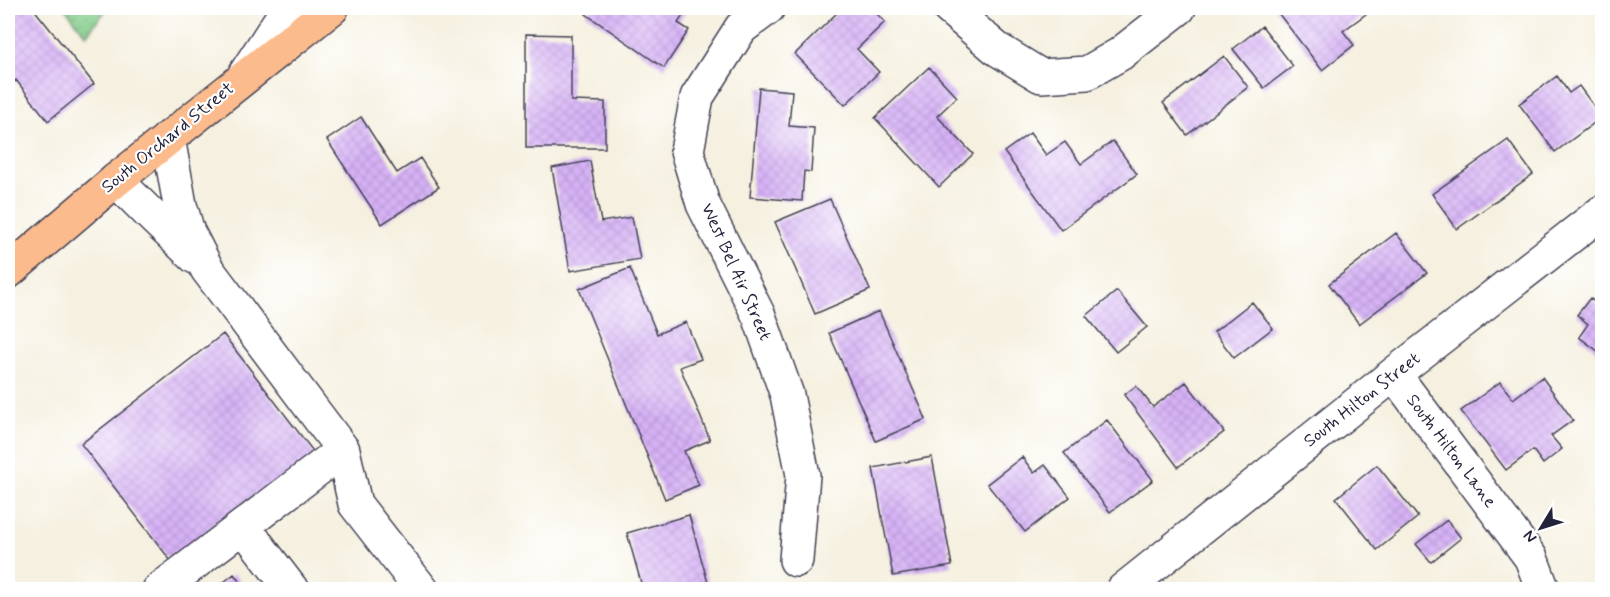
<svg xmlns="http://www.w3.org/2000/svg" width="1610" height="597" font-family="Mynerve,sans-serif">
  <defs>
    <pattern id="grass-dots" width="8" height="8" patternUnits="userSpaceOnUse" patternTransform="scale(1.5)"><rect width="8" height="8" fill="#83cc89"/><path d="M2 2h.1M6 6h.1" fill="none" stroke="#71af77" stroke-width="1.8" stroke-linecap="round"/></pattern>
    <pattern id="building-cross-hatch" width="8" height="8" patternUnits="userSpaceOnUse" patternTransform="scale(1.5)"><rect width="8" height="8" fill="#d7b2f6"/><path d="M0 0l8 8M0 8l8-8" fill="none" stroke="#b899d4"/></pattern>
  </defs>
  <rect width="100%" height="100%" fill="#fff"/>
  <filter id="ink" filterUnits="userSpaceOnUse"><feTurbulence type="fractalNoise" baseFrequency=".0167" numOctaves="2"/><feDisplacementMap in="SourceGraphic" scale="12" xChannelSelector="R" yChannelSelector="G"/><feConvolveMatrix kernelMatrix="1 2 1 2 8 2 1 2 1" color-interpolation-filters="sRGB"/></filter>
  <filter id="wash" filterUnits="userSpaceOnUse"><feTurbulence type="fractalNoise" baseFrequency=".008" numOctaves="4" result="noise"/><feDisplacementMap in="SourceGraphic" scale="24" xChannelSelector="R" yChannelSelector="G"/><feGaussianBlur stdDeviation="1.35" result="paint"/><feColorMatrix in="noise" values="0 0 0 0 0 0 0 0 0 0 0 0 0 0 0 0 0 1.4 0 .05"/><feComposite in="paint" operator="in"/></filter>
  <g filter="url(#wash)">
    <rect width="100%" height="100%" fill="#f5f0df"/>
    <!-- grass -->
    <path fill="url(#grass-dots)" stroke="#527762" stroke-width="1.5" d="M65,8H108L86,35Z"/>
    <g id="blocks">
      <!-- building -->
      <path fill="url(#building-cross-hatch)" d="M8,8H33L94,84L48,121L16,80L8,87Z
        M591,8H688L678,23L689,30L664,68L586,14Z
        M842,8H871L885,22L857,49L879,72L845,105L795,54Z
        M1277,8H1367L1370,11L1343,31L1354,45L1322,70L1275,9Z
        M1262,26L1293,66L1264,88L1233,49Z
        M526,34L571,35V101L605,102V148H526Z
        M1224,56L1248,87L1187,135L1163,103Z
        M929,67L957,97L937,116L973,154L939,187L875,118Z
        M1557,76L1569,93L1579,86L1602,117L1555,152L1519,104Z
        M759,88L792,91L789,126L814,128L811,172L804,171L802,201L750,197Z
        M361,117L397,173L420,158L439,187L382,224L327,140Z
        M1030,133L1046,155L1065,142L1081,164L1113,141L1137,174L1061,230L1004,152Z
        M1508,140L1533,174L1457,229L1432,194Z
        M590,161L601,222L632,217L640,259L570,271L552,168Z
        M830,199L870,290L815,314L775,222Z
        M1396,233L1427,273L1359,324L1329,284Z
        M630,268L657,334L686,322L701,359L680,367L710,440L684,451L699,485L665,499L579,289Z
        M1117,291L1147,327L1116,352L1086,316Z
        M1590,298L1602,308V354L1579,337L1588,324L1577,315Z
        M1252,302L1273,328L1234,358L1214,332Z
        M879,311L926,419L876,441L829,333Z
        M223,334L316,455L174,565L81,444Z
        M1542,377L1573,420L1551,436L1562,449L1543,464L1533,450L1506,470L1461,411L1500,382L1513,399Z
        M1186,382L1224,432L1178,467L1124,395L1136,386L1153,407Z
        M1107,420L1153,480L1110,512L1064,453Z
        M932,457L952,566L893,576L873,468Z
        M1022,457L1034,473L1045,465L1070,497L1025,532L987,484Z
        M1377,465L1418,517L1377,550L1336,498Z
        M689,515L710,590H643L627,533Z
        M1447,520L1461,538L1431,562L1416,544Z
        M234,574L246,590H214Z"/>
    </g>
  </g>
  <g filter="url(#ink)">
    <use href="#blocks" fill-opacity="0" stroke="#424154" stroke-width="1.5"/>
    <g fill="none" stroke-linecap="round" stroke-linejoin="round">
      <!-- minor casing -->
      <g stroke="#424154" stroke-width="36">
        <path id="minor" d="M768,8L741,28L697,97L687,151L703,204L759,316L787,395L803,475L796,560
          M949,8L997,49L1041,76L1087,73L1120,54L1179,8
          M245,74L288,8
          M168,138L180,205L188,232L207,269L343,450L355,504L422,590
          M116,180L156,220L195,257
          M1394,374L1531,558L1543,590
          M243,526L292,590
          M159,590L343,450
          M1123,590L1394,374L1602,212"/>
      </g>
      <!-- major casing -->
      <g stroke="#424154" stroke-width="36">
        <path id="major" d="M8,272L116,180L332,8"/>
      </g>
      <!-- minor -->
      <use href="#minor" stroke="#fff" stroke-width="33"/>
      <!-- major -->
      <use href="#major" stroke="#fbbb8d" stroke-width="33"/>
    </g>
  </g>
  <g text-anchor="middle" dominant-baseline="central" stroke-width="4.5" stroke-linejoin="round" paint-order="stroke">
    <!-- street labels -->
    <g font-size="18" fill="#22223b" stroke="#fff">
      <text transform="translate(168 138) rotate(-39)">South Orchard Street</text>
      <text transform="translate(736 272) rotate(66)">West Bel Air Street</text>
      <text transform="translate(1362 400) rotate(-38)">South Hilton Street</text>
      <text transform="translate(1451 451) rotate(53)">South Hilton Lane</text>
    </g>
  </g>
  <!-- margin -->
  <rect width="1610" height="597" fill="none" stroke="#fff" stroke-width="30"/>
  <!-- north arrow -->
  <g transform="translate(1541 528) rotate(232)" stroke="#ffffff" stroke-width="4.5" paint-order="stroke">
  <path d="M0-4.5L10 22L0 15L-10 22Z" fill="#22223b"/>
  <text y="-9" font-size="16" font-weight="bold" text-anchor="middle" fill="#22223b">N</text>
  </g>
</svg>
